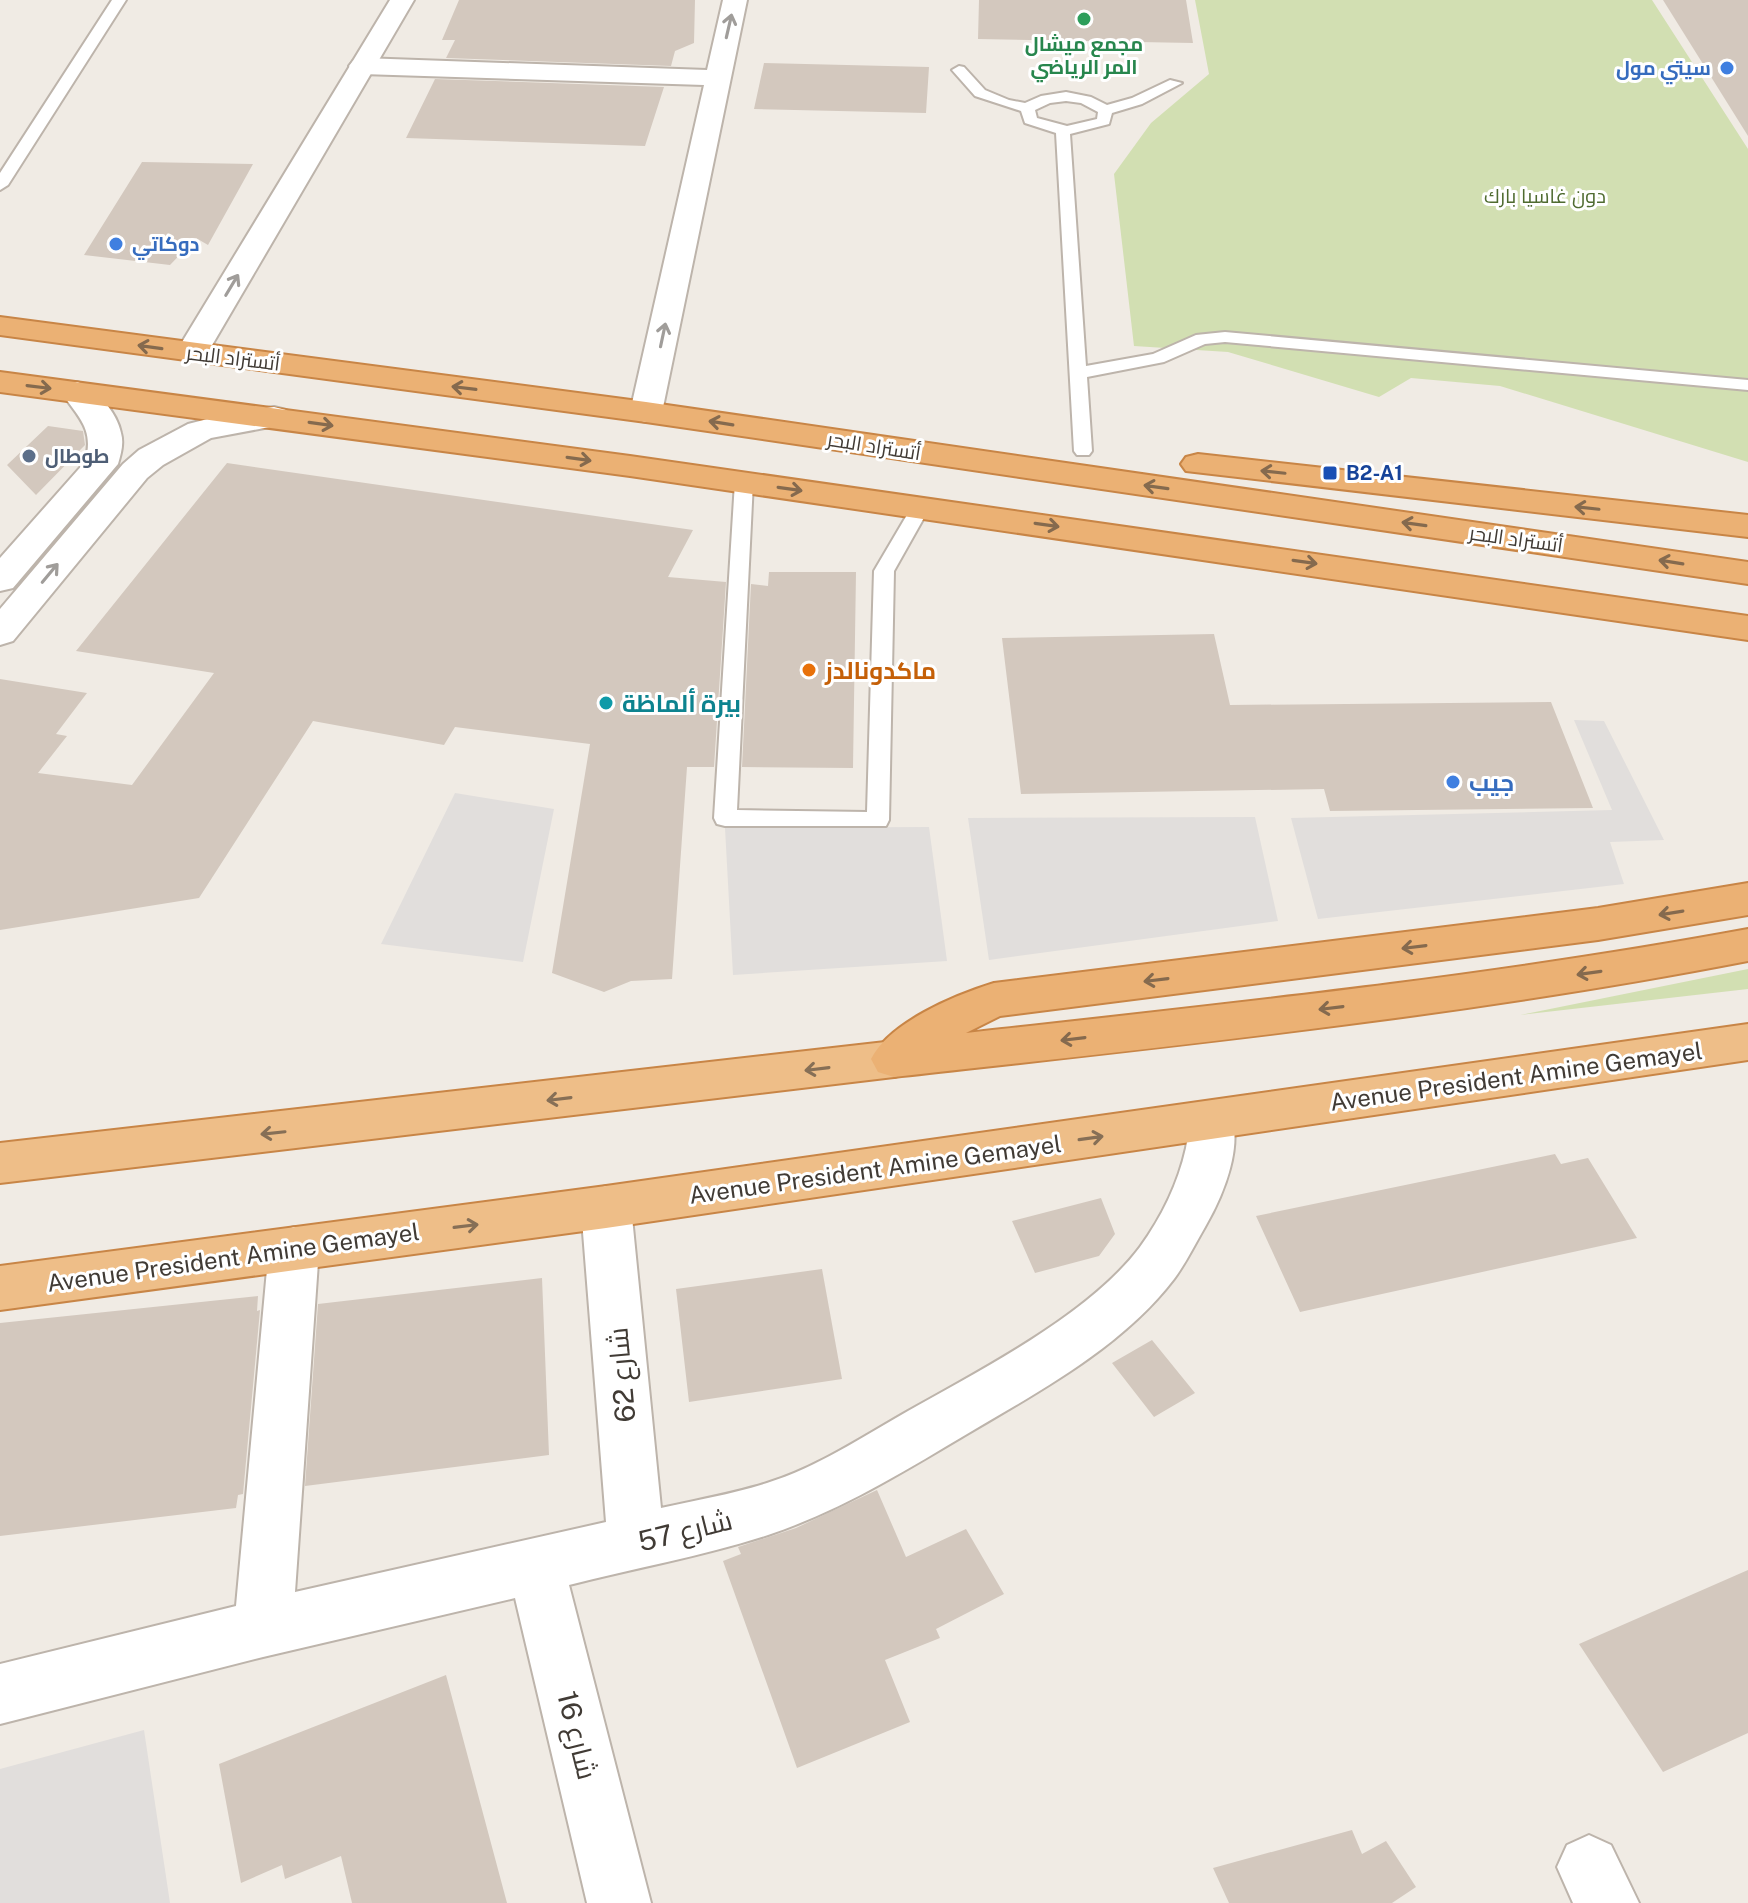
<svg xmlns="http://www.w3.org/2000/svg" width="1748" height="1903" font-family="'Public Sans',Cairo,sans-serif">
  <rect width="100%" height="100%" fill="#f0ebe4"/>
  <!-- green -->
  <path fill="#d2dfb2" d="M1195,0H1652L1748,149V462L1500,386L1411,378L1379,397L1228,352L1134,346L1114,174L1151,123L1209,74Z
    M1748,969V989L1520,1015Z"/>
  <!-- parking -->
  <path fill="#e1dedc" d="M1574,720L1604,721L1664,840L1610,842L1624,884L1318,919L1291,818L1612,810Z
    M455,793L554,809L523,962L381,944Z
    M1255,817L1278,921L989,960L968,818Z
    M929,827L947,961L733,975L725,828Z
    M144,1730L170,1903H0V1769Z"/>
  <!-- building -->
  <path fill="#d3c8be" d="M459,0H695L694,43L675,51L671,66L446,58L455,40H442Z
    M979,0H1186L1193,43L978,39Z
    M1663,0H1748V136Z
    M764,63L929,67L926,113L754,109Z
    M435,79L664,87L645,146L406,138Z
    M142,162L253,164L208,245L196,238L170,265L84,255Z
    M48,426L83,431L85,445L36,495L7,465Z
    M227,463L693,530L668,577L726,582L714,767H687L672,979L631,981L604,992L552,973L590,744L455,727L444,745L313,721L199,898L0,930V679L87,693L56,734L67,736L38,773L132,785L214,673L76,651Z
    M769,572H856L853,768L742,767L751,584L768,586Z
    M1214,634L1230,705L1551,702L1593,808L1330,811L1324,789L1021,794L1002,638Z
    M1555,1154L1561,1164L1588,1158L1637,1238L1300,1312L1256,1216Z
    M1101,1198L1115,1234L1099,1256L1035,1273L1012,1221Z
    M822,1269L842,1379L689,1402L676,1289Z
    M542,1278L549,1455L305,1486L318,1304Z
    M258,1296L257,1311L260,1310L243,1494L238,1495L236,1508L0,1536V1323Z
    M1152,1340L1195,1393L1154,1417L1112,1363Z
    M877,1490L906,1557L966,1529L1004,1594L936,1629L940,1638L885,1660L910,1722L797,1768L723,1561L741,1554L738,1547L796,1528Z
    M1748,1570V1733L1663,1772L1579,1644Z
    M446,1675L507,1903H352L341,1856L285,1879L282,1865L241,1883L219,1764Z
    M1352,1830L1362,1854L1386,1841L1416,1887L1392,1903H1229L1213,1868Z"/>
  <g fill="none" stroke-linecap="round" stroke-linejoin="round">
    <!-- service casing -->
    <g stroke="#bdb4ab" stroke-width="4">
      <path id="service" d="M112,0H126L8,185L0,190V173Z
        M959,66L964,67L985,90L1009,100L1025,103L1041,96L1066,92L1091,97L1107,105L1132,98L1170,80L1182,83L1142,104L1112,113L1109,124L1070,134L1086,366L1153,354L1196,335L1225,332L1748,380V390L1225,342L1205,344L1164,362L1087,377L1092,451L1089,455H1077L1074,451L1056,133L1025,123L1021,111L975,96L952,70ZM1066,101L1081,103L1098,112L1097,119L1067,126L1037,118L1035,110L1050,103Z
        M744,476L753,482L737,810L867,812L874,571L914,503H928L930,507L894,571L889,820L886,826H725L717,824L714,818L735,482Z"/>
    </g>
    <!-- minor casing -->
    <g stroke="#bdb4ab" stroke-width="4">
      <path id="minor" d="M723,0H747L662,412L658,419L646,422L634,419L630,412L704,85L362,74L353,71L349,66L353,61L362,58L707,70Z
        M1211,1102L1228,1107C1246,1142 1223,1196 1205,1227C1195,1244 1186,1263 1174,1279C1122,1347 1040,1391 967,1434C903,1472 840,1511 768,1535C704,1556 635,1568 569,1585L651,1903H587L515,1598L263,1657L0,1724V1664L236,1606L269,1248L276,1233L294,1227L312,1233L319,1248L295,1592L606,1522L581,1207L589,1192L606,1186L623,1192L631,1207L661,1508C696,1500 733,1494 767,1483C818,1467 862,1437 908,1411C981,1370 1090,1314 1140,1247C1161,1218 1178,1184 1186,1148C1189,1133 1187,1122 1194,1107Z
        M1589,1835L1611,1845L1639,1903H1573L1557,1867L1567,1845Z"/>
    </g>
    <!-- tertiary casing -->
    <g stroke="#bdb4ab" stroke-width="4">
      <path id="tertiary" d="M390,0H414L208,352L203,359L192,361L181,359L176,352Z
        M77,382C96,387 117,413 121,433C124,443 121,454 118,464L13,588L0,591V558L85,462C95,429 78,417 61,392L66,385Z
        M274,407L286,410L290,417L286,424L211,438L163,465L147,478L13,641L0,645V609L123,464L139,450L188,424L235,412Z"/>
    </g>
    <!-- trunk casing -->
    <g stroke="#c88546" stroke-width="4">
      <path id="trunk" d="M1748,1024V1060L606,1228L0,1310V1266L606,1186Z
        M894,1041L910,1046L917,1059L910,1072L894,1077L0,1183V1143Z"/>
    </g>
    <!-- motorway casing -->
    <g stroke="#c88546" stroke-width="4">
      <path id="motorway" d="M0,317L646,402L1748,562V584L646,422L0,335Z
        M0,372L630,456L1748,616V640L630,476L0,392Z
        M1198,454L1748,515V537L1186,471L1181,464L1186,457Z
        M1748,883V915L1598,940L1000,1016L966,1033C1228,1004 1489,977 1748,929V961C1465,1016 1180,1045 894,1077L878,1072L871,1059C890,1022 955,995 994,983L1598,908Z"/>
    </g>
    <!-- service -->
    <use href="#service" fill="#fff" fill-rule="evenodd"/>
    <!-- minor -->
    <use href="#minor" fill="#fff" fill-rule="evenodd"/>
    <!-- tertiary -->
    <use href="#tertiary" fill="#fff" fill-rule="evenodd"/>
    <!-- trunk -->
    <use href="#trunk" fill="#eebe88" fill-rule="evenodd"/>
    <!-- motorway -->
    <use href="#motorway" fill="#ebb174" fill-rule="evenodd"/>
  </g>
  <!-- one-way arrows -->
  <defs><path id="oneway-shaft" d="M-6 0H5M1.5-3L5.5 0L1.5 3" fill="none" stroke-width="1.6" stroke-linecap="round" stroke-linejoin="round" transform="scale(2)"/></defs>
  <g stroke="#a09d9a">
    <use href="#oneway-shaft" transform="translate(729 26) rotate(-77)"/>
    <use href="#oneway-shaft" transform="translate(232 285) rotate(-59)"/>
    <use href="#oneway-shaft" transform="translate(663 335) rotate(-78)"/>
    <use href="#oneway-shaft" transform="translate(50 573) rotate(-50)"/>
  </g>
  <g stroke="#856a4e">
    <use href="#oneway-shaft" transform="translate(150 347) rotate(-172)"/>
    <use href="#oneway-shaft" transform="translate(39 387) rotate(7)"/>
    <use href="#oneway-shaft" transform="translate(464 388) rotate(-173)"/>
    <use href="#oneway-shaft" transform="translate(721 423) rotate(-171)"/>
    <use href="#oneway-shaft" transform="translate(321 424) rotate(8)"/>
    <use href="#oneway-shaft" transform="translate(579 459) rotate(8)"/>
    <use href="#oneway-shaft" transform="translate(1273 472) rotate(-174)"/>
    <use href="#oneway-shaft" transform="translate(1156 487) rotate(-172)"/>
    <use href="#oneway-shaft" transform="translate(790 489) rotate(8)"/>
    <use href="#oneway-shaft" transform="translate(1587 508) rotate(-174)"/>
    <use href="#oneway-shaft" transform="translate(1414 524) rotate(-172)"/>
    <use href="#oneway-shaft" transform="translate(1047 525) rotate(8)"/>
    <use href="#oneway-shaft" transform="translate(1305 562) rotate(8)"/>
    <use href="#oneway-shaft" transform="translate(1671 562) rotate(-171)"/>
    <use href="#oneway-shaft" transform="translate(1671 913) rotate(171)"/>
    <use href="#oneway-shaft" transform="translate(1414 947) rotate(173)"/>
    <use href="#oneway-shaft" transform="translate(1589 973) rotate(172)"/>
    <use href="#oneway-shaft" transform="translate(1156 980) rotate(173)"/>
    <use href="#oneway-shaft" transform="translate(1331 1008) rotate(173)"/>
    <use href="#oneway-shaft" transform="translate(1073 1039) rotate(173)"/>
  </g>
  <g stroke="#866f56">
    <use href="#oneway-shaft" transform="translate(817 1069) rotate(173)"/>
    <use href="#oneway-shaft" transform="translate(559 1099) rotate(173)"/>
    <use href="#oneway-shaft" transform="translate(273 1133) rotate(174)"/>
    <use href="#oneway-shaft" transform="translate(1091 1138) rotate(-8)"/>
    <use href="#oneway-shaft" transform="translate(466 1226) rotate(-7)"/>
  </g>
  <!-- markers -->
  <circle fill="#2e9e5b" stroke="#fff" stroke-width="3" cx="1084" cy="19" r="8"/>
  <g fill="#3f7fe0" stroke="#fff" stroke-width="3">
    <circle cx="1727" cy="68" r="8"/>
    <circle cx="116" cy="244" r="8"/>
    <circle cx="1453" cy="782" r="8"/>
  </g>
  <circle fill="#5c6f8a" stroke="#fff" stroke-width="3" cx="29" cy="456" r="8"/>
  <rect fill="#1a4fb4" stroke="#fff" stroke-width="3" x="1322" y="465" width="16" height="16" rx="4"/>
  <circle fill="#e8710a" stroke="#fff" stroke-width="3" cx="809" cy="670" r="8"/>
  <circle fill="#0f9aa8" stroke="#fff" stroke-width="3" cx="606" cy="703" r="8"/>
  <g text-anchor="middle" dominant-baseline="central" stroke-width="6" stroke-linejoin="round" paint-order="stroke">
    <!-- far-leisure labels -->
    <g font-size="20" font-weight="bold" fill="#27864d" stroke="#fff">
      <text x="1084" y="44">مجمع ميشال<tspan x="1084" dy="23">المر الرياضي</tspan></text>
    </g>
    <!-- far-shop labels -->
    <g font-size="20" font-weight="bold" fill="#366cbe" stroke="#fff" text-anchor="end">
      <text x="1711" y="68">سيتي مول</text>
      <text x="132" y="244" text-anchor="start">دوكاتي</text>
    </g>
    <!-- far-park labels -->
    <g font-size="20" fill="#4f6b30" stroke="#fff">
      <text x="1545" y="196">دون غاسيا بارك</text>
    </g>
    <!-- far-street labels -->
    <g font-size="20" fill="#413b35" stroke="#fff">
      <text transform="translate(233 358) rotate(7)">أتستراد البحر</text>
      <text transform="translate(874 446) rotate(9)">أتستراد البحر</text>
      <text transform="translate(1516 539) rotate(8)">أتستراد البحر</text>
    </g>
    <!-- far-service labels -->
    <g font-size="20" font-weight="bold" fill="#4e5e75" stroke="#fff" text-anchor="start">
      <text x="45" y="456">طوطال</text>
    </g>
    <!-- far-transit labels -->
    <g font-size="20" font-weight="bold" fill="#164399" stroke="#fff" text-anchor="start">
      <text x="1346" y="473">B2-A1</text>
    </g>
    <!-- food labels -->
    <g font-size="24" font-weight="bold" fill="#c56008" stroke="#fff" text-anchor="start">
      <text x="825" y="670">ماكدونالدز</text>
    </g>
    <!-- culture labels -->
    <g font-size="24" font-weight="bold" fill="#0d838f" stroke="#fff" text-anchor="start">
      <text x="622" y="703">بيرة ألماظة</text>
    </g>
    <!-- shop labels -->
    <g font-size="24" font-weight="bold" fill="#366cbe" stroke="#fff" text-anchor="start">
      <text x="1469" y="782">جيب</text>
    </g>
    <!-- street labels -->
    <g font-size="24" fill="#413b35" stroke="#fff">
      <text transform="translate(1516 1076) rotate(-8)">Avenue President Amine Gemayel</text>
      <text transform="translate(875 1169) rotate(-8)">Avenue President Amine Gemayel</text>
      <text transform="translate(233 1257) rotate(-8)">Avenue President Amine Gemayel</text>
    </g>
    <!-- near-street labels -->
    <g font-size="28" fill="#413b35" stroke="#fff">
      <text transform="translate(621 1375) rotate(-95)">شارع 62</text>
      <text transform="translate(685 1530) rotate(-14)">شارع 57</text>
      <text transform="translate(578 1735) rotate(76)">شارع 16</text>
    </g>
  </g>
</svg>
